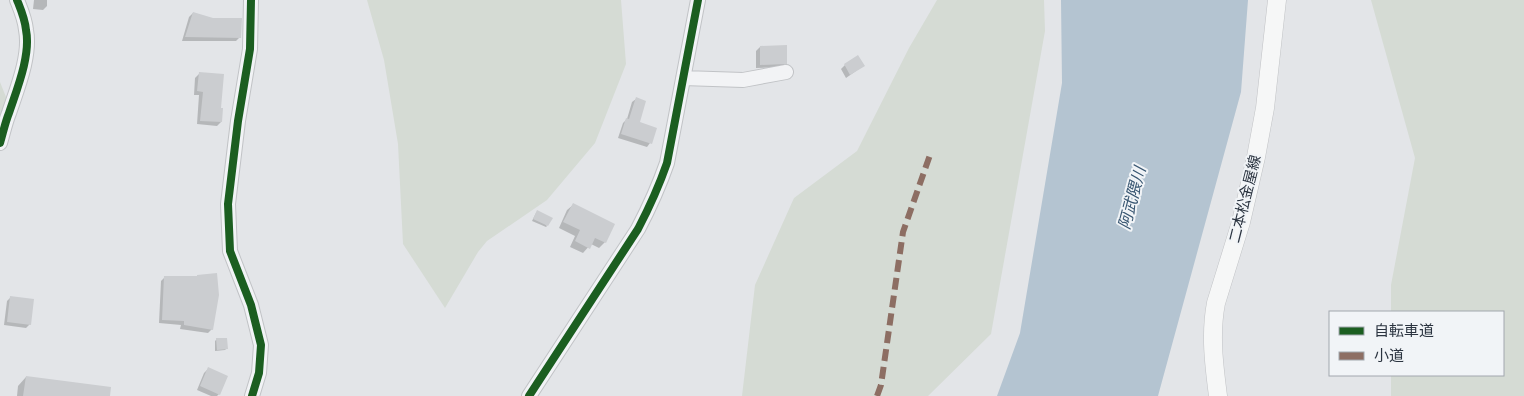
<svg xmlns="http://www.w3.org/2000/svg" width="1524" height="396" font-family="'Work Sans','Noto Sans JP',sans-serif">
  <rect width="100%" height="100%" fill="#e3e5e8"/>
  <!-- green -->
  <path fill="#d5dbd4" d="M367,0H621L626,64L595,143L547,200L487,241L478,252L445,308L403,244L398,144L384,60Z
    M937,0H1044L1045,31L991,334L928,396H742L755,285L794,198L857,151L909,48Z
    M1371,0H1524V396H1391V375H1503V312H1391V285L1415,158Z
    M0,82L14,117L0,128Z"/>
  <!-- water -->
  <path fill="#b4c4d1" d="M1061,0H1248L1241,92L1158,396H997L1020,333L1062,83Z"/>
  <!-- shadow -->
  <path fill="#0003" d="M34,0H47V6L43,10L33,9Z
    M193,13L240,37L236,41H182L189,17Z
    M760,47L786,63L782,67L756,68V51Z
    M845,65L863,66L846,78L841,69Z
    M199,74L219,109L221,122L217,126L197,124L199,95H194L195,78Z
    M636,99L638,123L650,143L647,147L618,138L623,123L627,119L632,102Z
    M573,205L605,242L599,248L591,244L583,253L570,247L575,236L559,228L567,210Z
    M536,213L547,226L546,227L532,221Z
    M165,277L212,329L208,333L180,329L181,325L159,323L161,281Z
    M11,297L30,324L26,328L4,325L7,301Z
    M217,339L226,349L225,350L215,351V341Z
    M208,369L219,394L217,396H211L197,390L204,373Z
    M26,377L109,396H17L18,386Z"/>
  <!-- building -->
  <path fill="#cbcdd0" d="M193,12L213,18H242L241,38L185,37Z
    M787,45V64L760,65V46Z
    M858,55L865,66L850,75L844,64Z
    M199,72L224,74L221,108H223L222,122L200,121L203,92L197,91Z
    M636,97L646,101L640,122L657,128L652,144L621,134L626,118L629,119Z
    M573,203L615,224L606,243L595,238L590,249L575,241L580,230L563,222Z
    M537,210L553,218L548,226L533,219Z
    M217,273L219,295L213,330L184,325V321L162,320L164,276H197V275Z
    M10,296L34,299L31,325L7,322Z
    M216,338H227L228,349L217,350Z
    M208,367L228,376L220,395L200,386Z
    M26,376L111,387L110,396H23Z"/>
  <g fill="none" stroke-linecap="round" stroke-linejoin="round">
    <!-- minor casing -->
    <g stroke="#c1c3c6" stroke-width="16">
      <path id="minor" d="M251,0L250,49L238,121L228,204L230,251L251,305L261,345L259,373L252,396
        M683,78L743,80L786,72
        M0,143C3,133 5,123 9,113C17,89 31,55 26,30C25,19 21,10 17,0
        M529,396L638,229C649,208 659,186 667,163L698,0"/>
    </g>
    <!-- major casing -->
    <g stroke="#c0c2c5" stroke-width="19">
      <path id="major" d="M1218,396C1214,365 1210,334 1216,303L1241,222L1256,157L1265,108L1277,0"/>
    </g>
    <!-- minor -->
    <use href="#minor" stroke="#f2f3f5" stroke-width="14"/>
    <!-- major -->
    <use href="#major" stroke="#f6f7f7" stroke-width="18"/>
    <!-- quiet -->
    <path stroke="#8d6e63" stroke-width="6" stroke-dasharray="12 6" stroke-linecap="butt" d="M877,396L881,385L903,232L930,155"/>
    <!-- cycleway casing -->
    <g stroke="#f1f4f7" stroke-width="11">
      <path id="cycleway" d="M251,0L250,49L238,121L228,204L230,251L251,305L261,345L259,373L252,396
        M0,143C3,133 5,123 9,113C17,89 31,55 26,30C25,19 21,10 17,0
        M529,396L638,229C649,208 659,186 667,163L698,0"/>
    </g>
    <!-- cycleway -->
    <use href="#cycleway" stroke="#1b5e20" stroke-width="8"/>
  </g>
  <g text-anchor="middle" dominant-baseline="central" stroke-width="4" stroke-linejoin="round" paint-order="stroke">
    <!-- street labels -->
    <g font-size="15" fill="#2b3440" stroke="#f1f4f7">
      <text transform="translate(1245 199) rotate(-76)">二本松金屋線</text>
    </g>
    <!-- water labels -->
    <g font-size="16" font-style="italic" fill="#385671" stroke="#f1f4f7">
      <text transform="translate(1132 198) rotate(-75)">阿武隈川</text>
    </g>
  </g>
  <!-- legend -->
  <rect x="1329" y="311" width="175" height="65" fill="#f1f4f7" stroke="#a2a7ae"/>
  <rect x="1339" y="327" width="25" height="8" fill="#1b5e20" stroke="#a2a7ae"/>
  <text x="1374" y="336" font-size="15" fill="#2b3440">自転車道</text>
  <rect x="1339" y="352" width="25" height="8" fill="#8d6e63" stroke="#a2a7ae"/>
  <text x="1374" y="361" font-size="15" fill="#2b3440">小道</text>
</svg>
